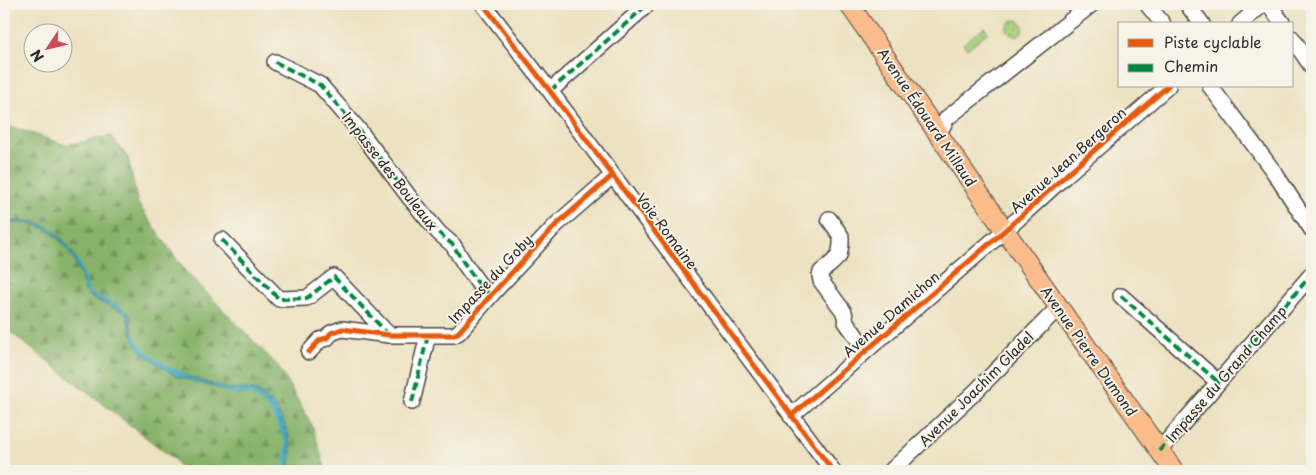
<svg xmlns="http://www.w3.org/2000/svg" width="1316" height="475" font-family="'Playpen Sans',sans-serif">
  <defs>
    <pattern id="grass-dots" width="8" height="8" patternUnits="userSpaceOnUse" patternTransform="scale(1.25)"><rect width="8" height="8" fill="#a8cf79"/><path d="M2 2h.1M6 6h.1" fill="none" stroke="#91b269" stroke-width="1.8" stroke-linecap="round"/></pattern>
    <pattern id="forest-firs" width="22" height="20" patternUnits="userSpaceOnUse" patternTransform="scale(1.25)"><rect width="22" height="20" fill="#86b269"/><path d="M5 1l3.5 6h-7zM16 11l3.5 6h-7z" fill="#6e9157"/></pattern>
    <pattern id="water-rules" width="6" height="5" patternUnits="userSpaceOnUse" patternTransform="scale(1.25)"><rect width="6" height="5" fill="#3ea9be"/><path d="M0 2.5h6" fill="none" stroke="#348a9b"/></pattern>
  </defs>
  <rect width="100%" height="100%" fill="#f7f3e8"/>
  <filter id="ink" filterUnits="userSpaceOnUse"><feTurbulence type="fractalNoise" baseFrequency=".02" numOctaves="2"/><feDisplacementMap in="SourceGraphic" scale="10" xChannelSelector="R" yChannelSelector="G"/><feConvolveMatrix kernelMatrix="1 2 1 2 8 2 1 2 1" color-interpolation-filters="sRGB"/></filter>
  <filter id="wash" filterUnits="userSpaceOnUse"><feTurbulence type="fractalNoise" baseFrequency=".0096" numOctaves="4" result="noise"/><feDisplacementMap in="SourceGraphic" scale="20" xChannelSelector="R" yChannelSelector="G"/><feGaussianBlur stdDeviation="1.12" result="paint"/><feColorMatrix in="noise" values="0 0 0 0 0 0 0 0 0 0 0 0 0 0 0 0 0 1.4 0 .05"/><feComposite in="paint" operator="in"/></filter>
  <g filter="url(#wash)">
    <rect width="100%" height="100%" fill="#ece1c0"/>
    <!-- grass -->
    <path fill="url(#grass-dots)" stroke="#6a7d52" d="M1007 28a8 8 0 1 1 16 0a8 8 0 1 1-16 0Z
      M984,27L988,32L967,49L963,44Z"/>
    <!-- forest -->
    <path fill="url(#forest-firs)" stroke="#586e4a" d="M4,122L9,126L66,145L111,136L128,158L138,204L185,271L278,366L312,425L326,471H182L175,460L4,327Z"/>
    <!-- water -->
    <path fill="url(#water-rules)" stroke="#346a74" d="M4,221C14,222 24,220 34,222C55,225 75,251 81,270C83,276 85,291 90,295C101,304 121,302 130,316C131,323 132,331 135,338C146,366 207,384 235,389C239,390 242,389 246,389C255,389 263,393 269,400C281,413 291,434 291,452C291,459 289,465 290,471H287L286,466L288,450L286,441L281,426L266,401L256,394L247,393H234L178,377L163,368L142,352L134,341L129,325L128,318L125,313L91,298C84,293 83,283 80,274C72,253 58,231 35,225C26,222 13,224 4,224Z"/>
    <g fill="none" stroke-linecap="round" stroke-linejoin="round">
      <!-- stream -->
      <path stroke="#3ea9be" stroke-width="3" d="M78,262L88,293L117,306
        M134,336C140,353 167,368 183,374
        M226,391L233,393L253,394L272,411L287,442L286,471"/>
    </g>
  </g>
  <g filter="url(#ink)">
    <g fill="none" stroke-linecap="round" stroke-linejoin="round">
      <!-- minor casing -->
      <g stroke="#484641" stroke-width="18">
        <path id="minor" d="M483,4L550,91L833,471
          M1147,4L1163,24
          M1187,4L1202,24
          M1269,4L1283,24
          M1240,24L1263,4
          M1292,38L1312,67
          M275,62L320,85L358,129L410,198L439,233L453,245L464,263L481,287L491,295
          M1210,86L1274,172L1312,230
          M550,91L648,4
          M939,133L947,118L1092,4
          M829,219L841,236V245L839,256L832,263L821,272L820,276L821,281L844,312L846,322L866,350
          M222,240L279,299L307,298L334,277L389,335
          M1121,296L1218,382
          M309,352L320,340L327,338L331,333L342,329L389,335H454L459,332L491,295L556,225L612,176
          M412,402L428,335
          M791,416L1019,218L1066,175L1168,86
          M1159,451L1312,274
          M891,471L974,393L1059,307"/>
      </g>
      <!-- major casing -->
      <g stroke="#484641" stroke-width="21">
        <path id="major" d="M849,4L994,215L1174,471"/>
      </g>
      <!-- minor -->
      <use href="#minor" stroke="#fff" stroke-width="15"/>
      <!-- major -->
      <use href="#major" stroke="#fabc8b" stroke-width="19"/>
      <!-- quiet -->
      <path stroke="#00873e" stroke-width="4" stroke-dasharray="8 4" stroke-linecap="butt" d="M275,62L320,85L358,129L410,198L439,233L453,245L464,263L481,287L491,295
        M550,91L648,4
        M222,240L279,299L307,298L334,277L388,334
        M1121,296L1218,382
        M412,402L428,335
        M1159,451L1312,274"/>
      <!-- cycleway casing -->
      <g stroke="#f7f3e8" stroke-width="8">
        <path id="cycleway" d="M483,4L550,91L833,471
          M309,352L320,340L327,338L331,333L342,329L389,335H454L459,332L491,295L556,225L612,176
          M791,416L1019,218L1066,175L1168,86"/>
      </g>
      <!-- cycleway -->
      <use href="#cycleway" stroke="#e8590c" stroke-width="5"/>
    </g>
  </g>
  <g text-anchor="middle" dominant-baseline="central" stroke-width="4" stroke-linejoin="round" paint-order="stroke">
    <!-- street labels -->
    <g font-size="14" fill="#2b2b2b" stroke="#f7f3e8">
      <text transform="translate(927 117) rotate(56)">Avenue Édouard Millaud</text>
      <text transform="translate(1068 160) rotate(-42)">Avenue Jean Bergeron</text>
      <text transform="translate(390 171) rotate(52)">Impasse des Bouleaux</text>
      <text transform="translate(667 231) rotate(53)">Voie Romaine</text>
      <text transform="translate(490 279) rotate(-47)">Impasse du Goby</text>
      <text transform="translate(891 314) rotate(-41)">Avenue Damichon</text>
      <text transform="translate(1089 351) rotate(55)">Avenue Pierre Dumond</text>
      <text transform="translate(1226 374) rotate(-49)">Impasse du Grand Champ</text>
      <text transform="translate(976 389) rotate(-45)">Avenue Joachim Gladel</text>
    </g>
  </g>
  <!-- margin -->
  <rect width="1316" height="475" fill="none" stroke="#f7f3e8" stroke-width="20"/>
  <!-- legend -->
  <rect x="1118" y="22" width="175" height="65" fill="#f7f3e8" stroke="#a5a39c"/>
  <rect x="1128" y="39" width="25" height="8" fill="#e8590c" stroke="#a5a39c"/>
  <text x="1164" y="48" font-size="15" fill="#2b2b2b">Piste cyclable</text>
  <rect x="1128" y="64" width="25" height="8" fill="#00873e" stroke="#a5a39c"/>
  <text x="1164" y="72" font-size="15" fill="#2b2b2b">Chemin</text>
  <!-- north arrow -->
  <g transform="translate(48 48) rotate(235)"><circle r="24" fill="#f7f3e8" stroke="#a5a39c"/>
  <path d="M0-4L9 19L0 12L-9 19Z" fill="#d1495b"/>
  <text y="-8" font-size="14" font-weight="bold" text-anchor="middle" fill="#2b2b2b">N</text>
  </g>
</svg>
